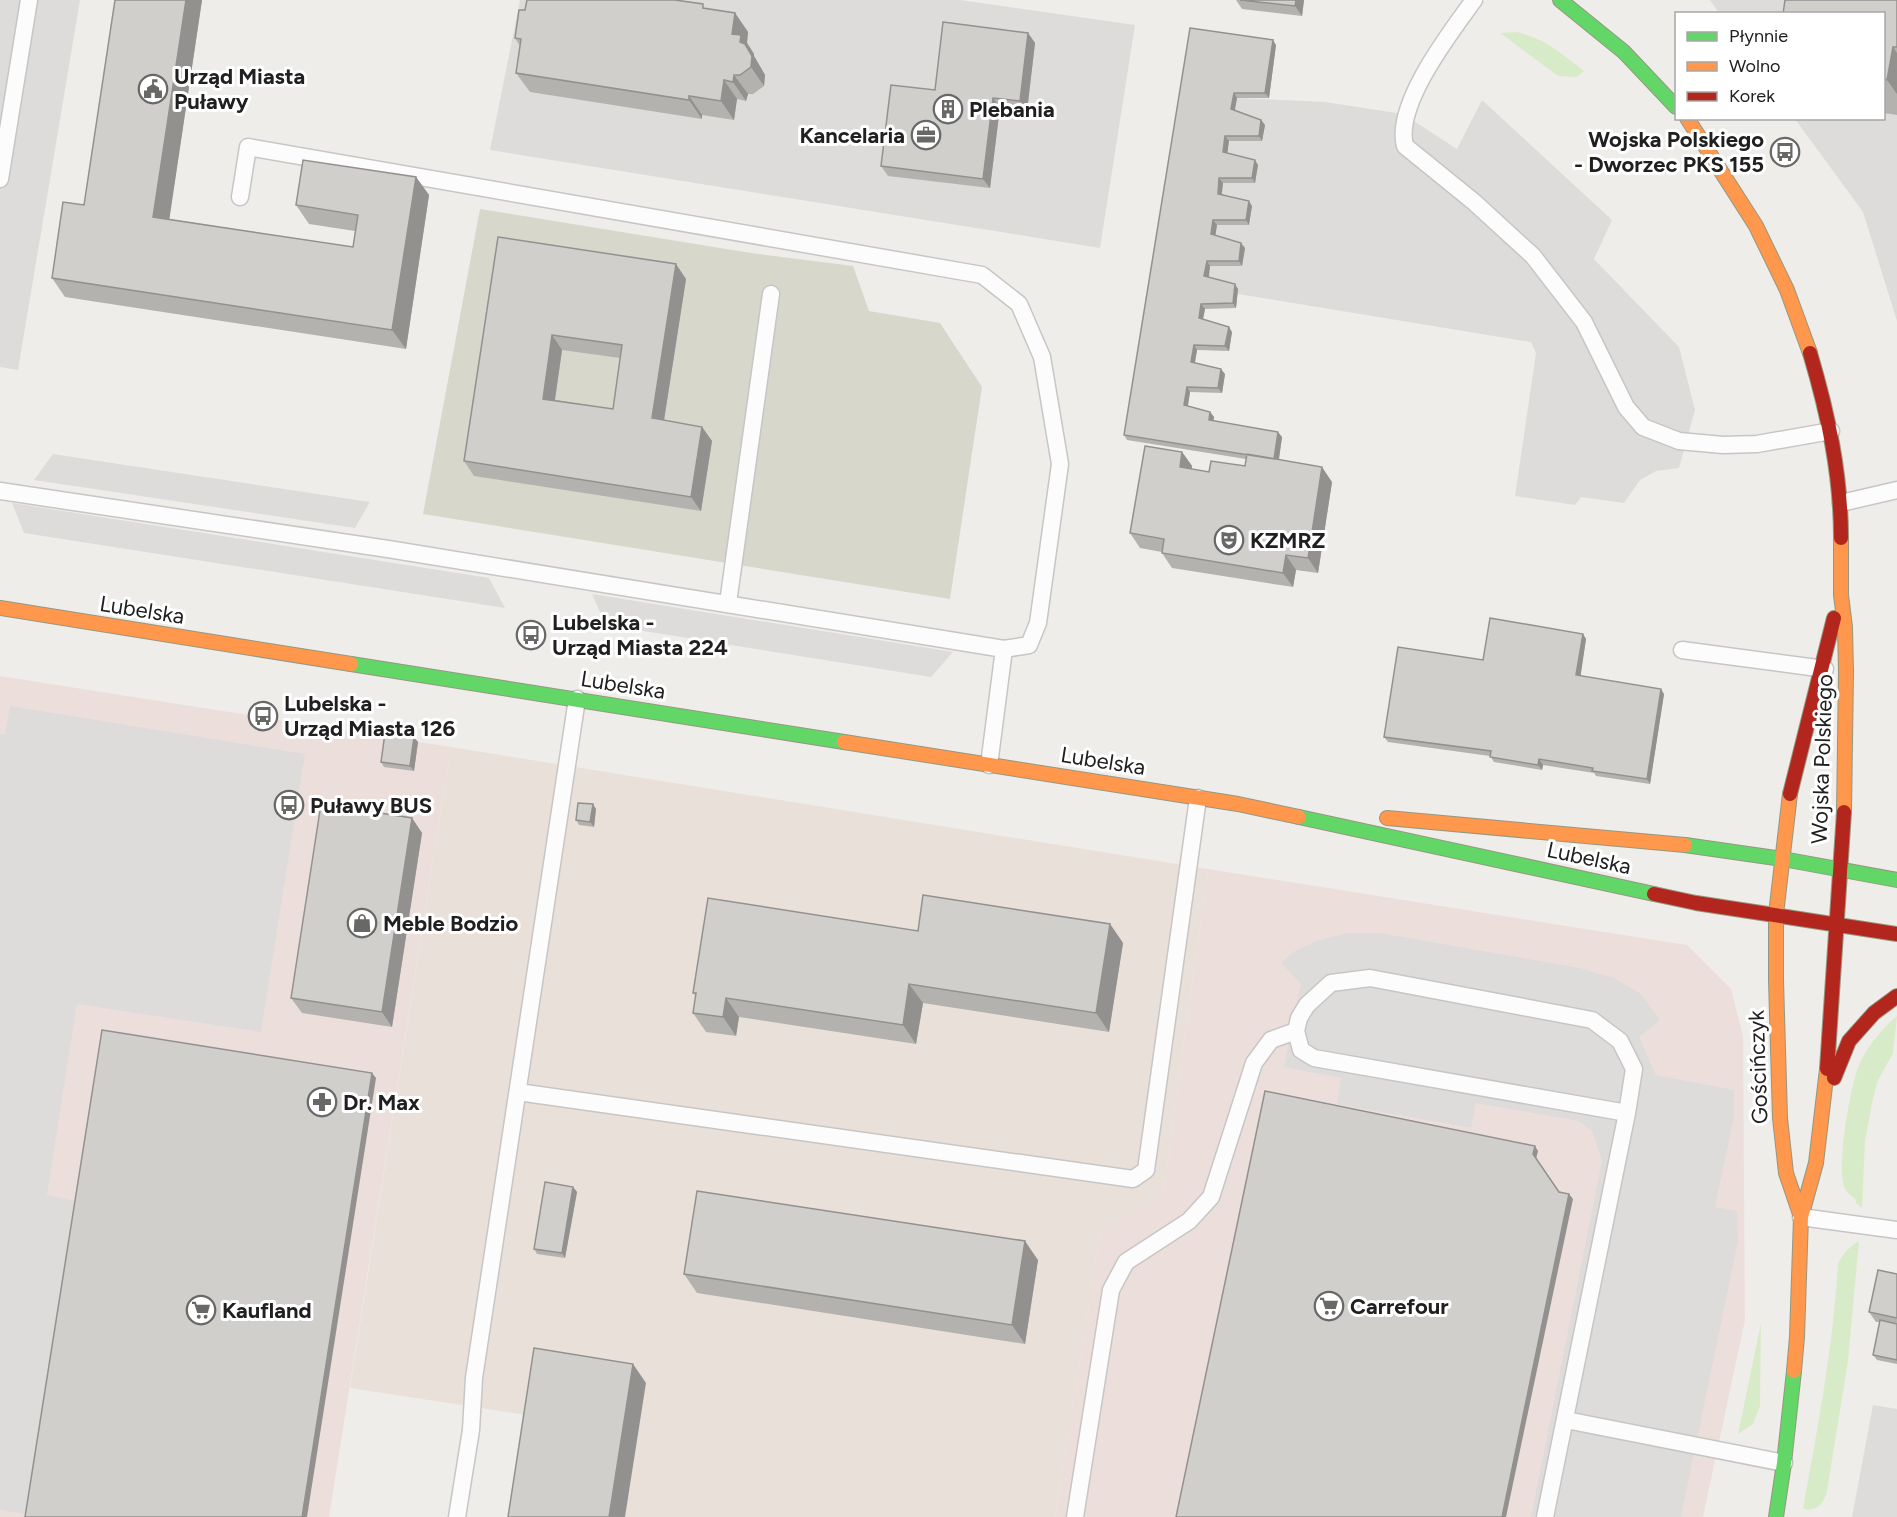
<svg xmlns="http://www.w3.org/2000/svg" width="1897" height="1517" font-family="Figtree,sans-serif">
  <rect width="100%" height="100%" fill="#efede9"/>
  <!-- residential -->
  <path fill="#dedcda" d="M1710,0H1897V321L1863,212L1795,119L1884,118V14L1719,13Z
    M1873,1405L1897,1409V1517H1852Z"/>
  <!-- commercial -->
  <path fill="#ecdfdb" d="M0,676L451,747L329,1517H0Z
    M1208,869L1687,945L1731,989L1743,1036L1745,1320L1703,1517H1055L1100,1234L1163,1193Z"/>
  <!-- religious -->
  <path fill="#dddcda" d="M0,0H80L18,370L0,367Z
    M520,0H960L1135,25L1100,248L490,150Z
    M1237,98L1325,102L1403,114L1457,149L1482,100L1612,220L1594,259L1679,347L1695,410L1679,468L1656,471L1640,480L1624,503L1581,497L1575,505L1515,496L1536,353L1531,342L1238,294V289L1208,281L1210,266H1242L1215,239L1217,225L1250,224L1252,206L1221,199L1223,183H1255L1258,165L1227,157Z
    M53,454L370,502L355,528L34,480Z
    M12,503L489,578L505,608L24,533Z
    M592,594L953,652L931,677L606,625Z
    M10,706L305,754L261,1032L77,1004L47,1195L75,1201L25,1514L0,1510V734H5Z
    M1347,933H1380L1580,968L1614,978L1641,994L1660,1020L1639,1037L1656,1075L1734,1090V1117L1715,1207L1737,1211L1738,1241L1681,1517H1531L1602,1161L1592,1131L1579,1121L1476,1103L1471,1128L1337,1104L1341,1078L1284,1067L1301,984L1281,963L1293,952L1316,941Z"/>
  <!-- military -->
  <path fill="#e9e0d9" d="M451,747L1208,869L1163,1193L1100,1234L1055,1517H625L646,1383L539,1417L350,1388Z"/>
  <!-- construction -->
  <path fill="#d7d7cb" d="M480,209L751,253L853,266L869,311L940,323L982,387L950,599L423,514Z"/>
  <!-- grass -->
  <path fill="#d8ebc9" d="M1517,32C1546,39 1561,53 1584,71L1577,77L1558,76L1500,33Z
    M1897,1016L1893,1053L1877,1082L1872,1103L1865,1142L1862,1208L1856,1203V1200C1850,1195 1844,1191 1843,1182C1838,1159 1850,1085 1860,1063C1869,1044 1881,1030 1897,1016Z
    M1859,1241L1848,1361L1827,1491C1824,1503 1820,1508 1808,1510L1803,1508C1818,1427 1833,1346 1838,1264C1843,1253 1848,1248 1859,1241Z
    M1761,1323L1760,1406L1753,1424L1738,1434Z"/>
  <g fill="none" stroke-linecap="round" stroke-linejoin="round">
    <!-- lane casing -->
    <g stroke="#c7c6c5" stroke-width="19">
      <path id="lane" d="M1474,0C1450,33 1394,105 1405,146L1474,202L1533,256L1584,322L1626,407L1643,427L1679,441L1723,445L1757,444L1831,431
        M0,179L29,0
        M240,197L248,147L982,275L1019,304L1042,357L1060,464L1038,623L1029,645L1004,649
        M0,491L388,549L1004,649L989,765
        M1841,503L1897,490
        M728,603L771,294
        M1682,650L1825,669
        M518,1092L1133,1179L1146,1170L1198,798
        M1801,1217L1897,1230
        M1566,1420L1784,1463
        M457,1517L471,1430L474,1378L577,699
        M1075,1517L1111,1290L1126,1262L1189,1221L1211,1197L1254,1063L1271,1040L1296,1031
        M1545,1517L1627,1113L1634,1069L1620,1041L1592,1020L1370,978L1331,983L1307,1005L1299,1018L1296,1031L1301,1050L1314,1058L1627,1113"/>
    </g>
    <!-- fast casing -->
    <g stroke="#959880" stroke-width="16">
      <path id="fast" d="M1560,0L1624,52L1676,107
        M351,664L844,742
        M1299,817L1654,894
        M1685,845L1783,859L1897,880
        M1776,1517L1784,1463L1794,1371"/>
    </g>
    <!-- slow casing -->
    <g stroke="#959880" stroke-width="16">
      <path id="slow" d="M1687,118L1756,226L1787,290L1810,353
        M1841,538V595L1845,627L1846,672L1844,812
        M0,608L351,664
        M844,742L1238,804L1299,817
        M1790,794L1776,914V980L1780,1118L1786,1173L1801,1217
        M1387,818L1685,845
        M1794,1371L1797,1337L1801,1217L1816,1163L1827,1069"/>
    </g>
    <!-- jam casing -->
    <g stroke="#959880" stroke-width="16">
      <path id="jam" d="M1810,353C1828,414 1841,474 1841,538
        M1790,794L1834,618
        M1654,894L1696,903L1897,934
        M1827,1069L1844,812
        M1834,1078L1849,1041L1874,1013L1897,996"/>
    </g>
    <!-- lane -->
    <use href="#lane" stroke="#fdfcfc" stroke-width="16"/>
    <!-- fast -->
    <use href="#fast" stroke="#63d668" stroke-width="14"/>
    <!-- slow -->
    <use href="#slow" stroke="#ff974d" stroke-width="14"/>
    <!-- jam -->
    <use href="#jam" stroke="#b3261e" stroke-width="14"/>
  </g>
  <!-- wall -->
  <path fill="#b4b2af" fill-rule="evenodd" d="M115,0H202L169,219L353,247L355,231L309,224L296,205L416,177L429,195L406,349L65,297L52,278L84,205Z
    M1236,0H1304L1302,16L1242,9Z
    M1897,0V115L1884,113V14Z
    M706,9L735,13L748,32L747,43L754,54V56L765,75L764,86L753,94H748L746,101L737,99L734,120L702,115V119L530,92L516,73L520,46L515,38L525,10Z
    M1190,28L1276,45L1269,98H1237L1235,110L1261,120L1265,125L1262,141H1229L1227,153L1258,165L1255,183H1223L1222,194L1252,206L1249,225H1217L1215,235L1245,248L1242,266H1210L1209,277L1238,289L1236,308L1205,309L1203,320L1232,332L1229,351L1197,350L1195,363L1225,374L1222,393L1190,392L1188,406L1210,412L1214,417L1213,420L1282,437L1279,460L1332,482L1318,573L1296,570L1293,587L1172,568L1162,553V552L1140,548L1130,533L1182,452L1192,466V469L1209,472L1245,466L1246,459L1127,440L1124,435Z
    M1028,33L1035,43L1027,111L1000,107L990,188L888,176L881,166L935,90Z
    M498,237L686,279L664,420L702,427L712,441L701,511L474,476L464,461ZM562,350L620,358L613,409L555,400Z
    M1583,634L1586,639L1580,676L1664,694L1650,784L1596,776L1594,773L1543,765L1542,770L1494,762L1490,756L1388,742L1384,737L1483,660Z
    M418,742L414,771L384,767L381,762Z
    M596,809L594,827L579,825L576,820Z
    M412,818L422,833L392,1027L302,1013L291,998Z
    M1110,924L1123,943L1109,1032L923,1003L916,1044L739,1017L736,1036L706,1032L693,1013L696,996L693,993L918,931Z
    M573,1187L577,1192L565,1258L537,1254L534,1249Z
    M1038,1260L1025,1344L697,1293L684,1274Z
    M1897,1274V1364L1877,1360L1873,1355L1880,1322H1876L1869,1312Z"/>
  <!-- shaded-wall -->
  <path fill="#92918f" d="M186,0H202L167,235L153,217Z
    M1296,0H1304L1302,16L1295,6Z
    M735,13L748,32L747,43L754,54V56L765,75L764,86L751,67L732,34Z
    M1028,33L1035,43L1027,111L1020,101Z
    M1273,40L1276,45L1269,98L1265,93Z
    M1893,47L1897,53V94L1887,80Z
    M734,75L748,94L746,101L733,82Z
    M724,80L737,99L734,120L721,101Z
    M1234,93L1237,98L1234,114L1231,109Z
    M689,96L702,115V119L689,100Z
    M993,98L1000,107L990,188L983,179Z
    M1261,120L1265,125L1262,141L1259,136Z
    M1225,136L1229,141L1227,157L1223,152Z
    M1255,160L1258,165L1255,183L1252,178Z
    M416,177L429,195L406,349L392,330Z
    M1219,178L1223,183L1221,199L1218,194Z
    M1249,201L1252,206L1249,225L1246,220Z
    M1213,220L1217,225L1215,239L1211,234Z
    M1241,243L1245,248L1242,266L1239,261Z
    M1207,261L1210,266L1208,281L1204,276Z
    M676,264L686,279L662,433L652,418Z
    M1235,284L1238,289L1236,308L1233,303Z
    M1201,304L1205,309L1202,323L1199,318Z
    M1229,327L1232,332L1229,351L1225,346Z
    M552,335L562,350L553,413L543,399Z
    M1194,345L1197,350L1194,367L1191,362Z
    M1221,369L1225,374L1222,393L1218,388Z
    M1187,387L1190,392L1187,410L1184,405Z
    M1210,412L1214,417L1213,425L1209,420Z
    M702,427L712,441L701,511L691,497Z
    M1278,432L1282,437L1278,464L1274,459Z
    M1182,452L1192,466L1190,482L1180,467Z
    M1322,467L1332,482L1318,573L1308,558Z
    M1286,555L1296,570L1293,587L1283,573Z
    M1583,634L1586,639L1580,680L1576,675Z
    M1661,689L1664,694L1650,784L1647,779Z
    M414,737L418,742L414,771L410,766Z
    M1539,759L1543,765L1542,770L1538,765Z
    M593,804L596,809L594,827L590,822Z
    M412,818L422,833L392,1027L382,1012Z
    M1110,924L1123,943L1109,1032L1096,1013Z
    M909,984L923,1003L916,1044L903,1025Z
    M726,998L739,1017L736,1036L723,1017Z
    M372,1073L376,1078L307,1517H302Z
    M1535,1146L1538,1151L1536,1159L1533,1154Z
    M573,1187L577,1192L565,1258L562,1253Z
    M1569,1194L1573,1199L1506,1517H1502Z
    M1025,1241L1038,1260L1025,1344L1012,1325Z
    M633,1364L646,1383L625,1517H609Z"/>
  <!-- building -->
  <path fill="#d1cfcc" stroke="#92918f" stroke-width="1.5" fill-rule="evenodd" d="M115,0H186L153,217L353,247L358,215L296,205L303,160L416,177L392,330L52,278L63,202L84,205Z
    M527,0H675L703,4V8L735,13L732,34L741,35L740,42L745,44L752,56L751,67L740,75H734L733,82L724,80L721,101L689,96V100L516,73L521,39L515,38L519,10H525Z
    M1240,0H1296L1295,6Z
    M1785,0H1897V47H1893L1887,80L1884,79V14H1783Z
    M943,22L1028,33L1020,101L993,98L983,179L881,166L891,85L935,90Z
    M1190,28L1273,40L1265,93H1234L1231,109L1261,120L1259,136H1225L1223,152L1255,160L1252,178H1219L1218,194L1249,201L1246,220H1213L1211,234L1241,243L1239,261H1207L1204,276L1235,284L1233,303L1201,304L1199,318L1229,327L1225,346L1194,345L1191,362L1221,369L1218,388L1187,387L1184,405L1210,412L1209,420L1278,432L1274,459L1124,435Z
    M498,237L676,264L652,418L702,427L691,497L464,461ZM552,335L622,345L613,409L543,399Z
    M1145,446L1182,452L1180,467L1209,472L1211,461L1245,466L1247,454L1322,467L1308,558L1286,555L1283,573L1162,553L1164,539L1130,533Z
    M1490,618L1583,634L1576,675L1661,689L1647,779L1592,771L1593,768L1539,759L1538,765L1490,757L1491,751L1384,737L1398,647L1483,660Z
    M385,733L414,737L410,766L381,762Z
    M578,803L593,804L590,822L576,820Z
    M321,804L412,818L382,1012L291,998Z
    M923,895L1110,924L1096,1013L909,984L903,1025L726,998L723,1017L693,1013L696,993H693L708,898L918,931Z
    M102,1030L372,1073L302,1517H25Z
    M1265,1091L1535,1146L1533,1154L1559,1192L1569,1194L1502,1517H1176Z
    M545,1182L573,1187L562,1253L534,1249Z
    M697,1191L1025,1241L1012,1325L684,1274Z
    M1878,1270L1897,1274V1318L1869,1312Z
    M1880,1320L1897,1324V1360L1873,1355Z
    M534,1348L633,1364L609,1517H508Z"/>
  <!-- icons -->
  <defs>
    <g id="civic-ring" transform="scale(1.5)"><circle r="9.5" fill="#fff" stroke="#686866" stroke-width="1.5"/><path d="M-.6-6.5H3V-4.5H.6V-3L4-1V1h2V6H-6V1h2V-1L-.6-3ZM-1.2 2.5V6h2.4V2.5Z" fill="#686866"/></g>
    <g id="building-ring" transform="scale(1.5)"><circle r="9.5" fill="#fff" stroke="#686866" stroke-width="1.5"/><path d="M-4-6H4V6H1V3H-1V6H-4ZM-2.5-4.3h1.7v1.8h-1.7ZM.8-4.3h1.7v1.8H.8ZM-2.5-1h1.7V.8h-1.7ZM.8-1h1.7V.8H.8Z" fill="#686866"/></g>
    <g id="office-ring" transform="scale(1.5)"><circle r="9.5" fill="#fff" stroke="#686866" stroke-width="1.5"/><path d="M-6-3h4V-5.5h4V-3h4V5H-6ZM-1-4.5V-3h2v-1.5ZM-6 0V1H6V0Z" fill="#686866"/></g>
    <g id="bus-ring" transform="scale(1.5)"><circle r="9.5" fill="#fff" stroke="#686866" stroke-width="1.5"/><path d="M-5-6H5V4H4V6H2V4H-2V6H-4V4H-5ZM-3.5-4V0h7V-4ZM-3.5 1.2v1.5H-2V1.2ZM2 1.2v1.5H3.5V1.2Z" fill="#686866"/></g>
    <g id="theatre-ring" transform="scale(1.5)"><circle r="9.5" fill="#fff" stroke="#686866" stroke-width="1.5"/><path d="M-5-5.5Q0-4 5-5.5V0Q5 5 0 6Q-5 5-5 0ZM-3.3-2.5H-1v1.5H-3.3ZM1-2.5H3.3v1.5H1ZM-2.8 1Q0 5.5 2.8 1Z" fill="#686866"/></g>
    <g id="shop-ring" transform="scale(1.5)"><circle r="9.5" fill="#fff" stroke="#686866" stroke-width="1.5"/><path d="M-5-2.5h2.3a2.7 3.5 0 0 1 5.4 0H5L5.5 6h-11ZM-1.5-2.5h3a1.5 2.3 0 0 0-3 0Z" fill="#686866"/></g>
    <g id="pharmacy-ring" transform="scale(1.5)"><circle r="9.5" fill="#fff" stroke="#686866" stroke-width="1.5"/><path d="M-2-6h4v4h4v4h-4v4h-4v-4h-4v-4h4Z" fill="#686866"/></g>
    <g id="supermarket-ring" transform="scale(1.5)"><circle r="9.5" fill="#fff" stroke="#686866" stroke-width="1.5"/><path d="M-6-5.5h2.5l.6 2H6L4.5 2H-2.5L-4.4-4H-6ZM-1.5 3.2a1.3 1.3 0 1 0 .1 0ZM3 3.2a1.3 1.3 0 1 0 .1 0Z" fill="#686866"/></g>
  </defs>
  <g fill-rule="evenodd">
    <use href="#civic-ring" x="153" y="89"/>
    <use href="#building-ring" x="948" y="109"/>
    <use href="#office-ring" x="926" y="135"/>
    <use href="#bus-ring" x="1785" y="152"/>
    <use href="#theatre-ring" x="1229" y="540"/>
    <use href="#bus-ring" x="531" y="635"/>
    <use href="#bus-ring" x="263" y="716"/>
    <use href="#bus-ring" x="289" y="805"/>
    <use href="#shop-ring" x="362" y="923"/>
    <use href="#pharmacy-ring" x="322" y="1102"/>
    <use href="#supermarket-ring" x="1329" y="1306"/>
    <use href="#supermarket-ring" x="201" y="1310"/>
  </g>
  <g text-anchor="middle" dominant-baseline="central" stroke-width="6" stroke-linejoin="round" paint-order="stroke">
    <!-- poi labels -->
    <g font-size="22" font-weight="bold" fill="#202020" stroke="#fff" text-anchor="start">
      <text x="174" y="76">Urząd Miasta<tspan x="174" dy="25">Puławy</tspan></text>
      <text x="969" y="109">Plebania</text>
      <text x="905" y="135" text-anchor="end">Kancelaria</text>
      <text x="1764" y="139" text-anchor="end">Wojska Polskiego<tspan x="1764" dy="25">- Dworzec PKS 155</tspan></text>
      <text x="1250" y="540">KZMRZ</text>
      <text x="552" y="622">Lubelska -<tspan x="552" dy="25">Urząd Miasta 224</tspan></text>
      <text x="284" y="703">Lubelska -<tspan x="284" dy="25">Urząd Miasta 126</tspan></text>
      <text x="310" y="805">Puławy BUS</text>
      <text x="383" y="923">Meble Bodzio</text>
      <text x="343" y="1102">Dr. Max</text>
      <text x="1350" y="1306">Carrefour</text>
      <text x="222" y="1310">Kaufland</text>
    </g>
    <!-- street labels -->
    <g font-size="22" fill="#202020" stroke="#fff">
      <text transform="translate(142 610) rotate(9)">Lubelska</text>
      <text transform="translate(623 685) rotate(9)">Lubelska</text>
      <text transform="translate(1822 759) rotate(-88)">Wojska Polskiego</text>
      <text transform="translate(1103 761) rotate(9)">Lubelska</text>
      <text transform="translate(1589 858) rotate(12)">Lubelska</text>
      <text transform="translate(1758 1067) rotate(-92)">Gościńczyk</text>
    </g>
  </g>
  <!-- legend -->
  <rect x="1675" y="12" width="210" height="108" fill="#ffffff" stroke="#a6a6a6" stroke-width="1.5"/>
  <rect x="1687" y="32" width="30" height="9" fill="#63d668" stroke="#a6a6a6" stroke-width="1.5"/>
  <text x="1729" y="42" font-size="18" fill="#202020">Płynnie</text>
  <rect x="1687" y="62" width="30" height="9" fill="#ff974d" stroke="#a6a6a6" stroke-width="1.5"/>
  <text x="1729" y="72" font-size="18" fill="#202020">Wolno</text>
  <rect x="1687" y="92" width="30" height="9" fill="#b3261e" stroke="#a6a6a6" stroke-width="1.5"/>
  <text x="1729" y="102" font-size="18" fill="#202020">Korek</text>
</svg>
